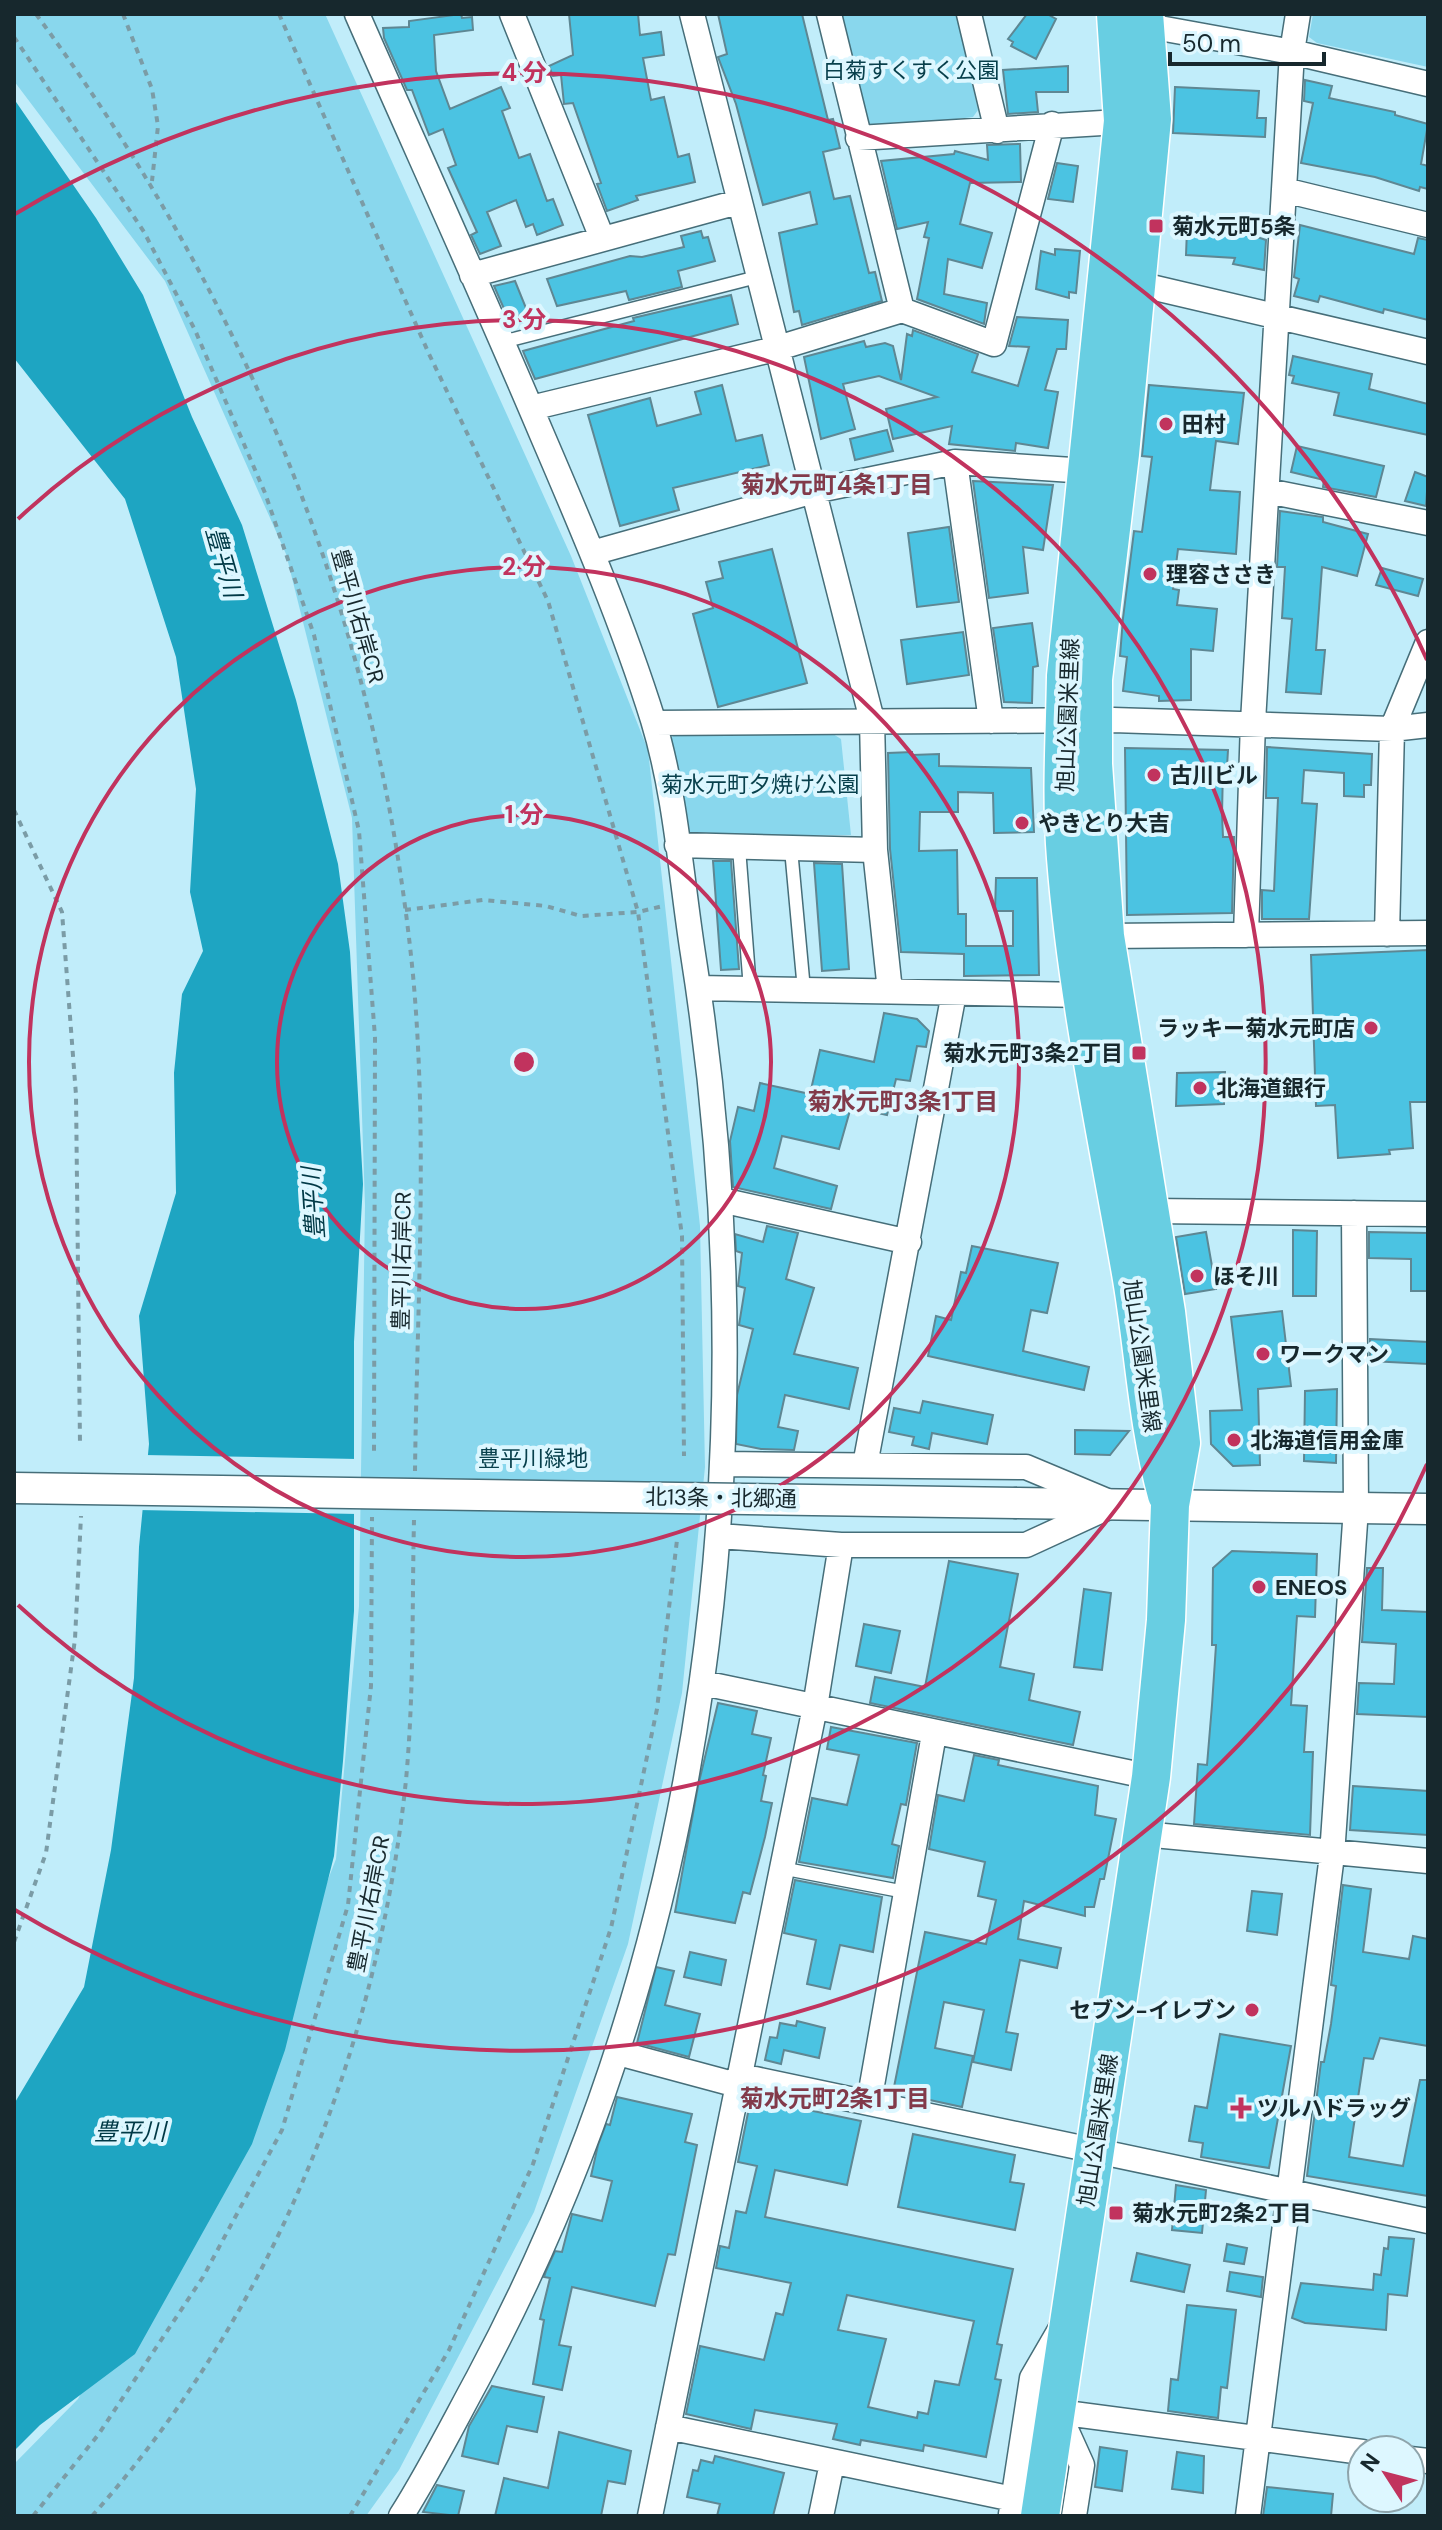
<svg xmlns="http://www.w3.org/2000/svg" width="1442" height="2530" font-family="'DM Sans','Noto Sans JP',sans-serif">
  <rect width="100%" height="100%" fill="#c1edfa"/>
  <!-- green -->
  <path fill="#89d7ed" d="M14,14H325L571,556L648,750L700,1226L705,1467L682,1693L628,1944L534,2212L399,2470L366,2516H14V2464L78,2399L241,2103L336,1859L359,1606L365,1205L352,818L286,554L165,281L14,81Z
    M839,14H956L978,110L973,117L877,129L867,123Z
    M1313,14H1428V67L1317,43L1309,37Z
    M833,734L841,739L851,835H680L669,742L673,736Z"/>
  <!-- water -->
  <path fill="#1ea5c2" d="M14,99L96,218L143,295L192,417L242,525L296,700L338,864L350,952L363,1184L354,1342V1611L343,1761L334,1856L285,2050L252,2144L135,2354L40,2425L14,2451V2104L84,1987L111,1850L134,1678L139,1547L149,1444L139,1316L176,1193L174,1073L182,994L203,951L190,892L196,789L176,657L125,499L14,358Z"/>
  <!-- pier -->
  <path fill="#c1edfa" d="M144,1455L358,1459V1514L138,1510Z"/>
  <!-- building -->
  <path fill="#4bc3e2" stroke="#5e8793" stroke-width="2" fill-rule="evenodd" d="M461,14L462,18L472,17L473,30L434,35L436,71L450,109L501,87L510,108L502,111L519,158L530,154L547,201L553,199L563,225L537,235L533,224L526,227L516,200L487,212L501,246L480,254L471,235L477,232L448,168L456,165L443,129L429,135L412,90H407L384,38L383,28L409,27V21Z
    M569,14H638L640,35L661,32L664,55L643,58L651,100L664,97L678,157L689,154L695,182L636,196L638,200L607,211L597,184L601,183L573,103L564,104L561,75L553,76L549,66L573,55Z
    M718,14H802L828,120L833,119L840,148L823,152L834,199L850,196L869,273L875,272L882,301L802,325L799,311L794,312L779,233L817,224L810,192L763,205L736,104L718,57L727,54Z
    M1027,14H1047L1056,19L1036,59L1011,46L1013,42L1008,39Z
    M1068,66V92H1036L1038,112L1008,114L1003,70Z
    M1305,80L1332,86L1329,98L1395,112V115L1428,124L1421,164L1428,166V189L1420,187L1419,191L1375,177L1301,163L1313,103L1304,101Z
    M1175,87L1259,91L1257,118H1266L1265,137L1173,133Z
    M1020,144L1021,182L970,183L960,224L992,233L982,268L948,259L944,294L987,303L984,324L917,299L929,238L924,237L928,222L897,229L881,161L954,154L955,151L988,160L987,145Z
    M1057,163L1078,166L1073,202L1048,199Z
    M1300,225L1414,254L1418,238L1428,240V320L1384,309L1383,313L1320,296L1318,302L1294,296L1299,279L1294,277Z
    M1210,226L1227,227L1266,240L1264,270L1233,264L1235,258L1186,255L1187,229L1210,230Z
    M701,231L703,238L708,237L715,261L678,271L682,287L629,300L626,291L557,306L547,279L630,256L642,257L684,247L681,236Z
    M1055,249L1080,251L1076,293L1069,292V298L1036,289L1041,251L1055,255Z
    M515,281L528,313L508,318L494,286Z
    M731,295L738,324L535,379L525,356L523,351L634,321L633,318Z
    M1017,317L1068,320L1066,349H1057L1045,390L1058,392L1048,448L1016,443L1015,451L949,444L952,426L893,439L886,409L937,397L879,376L843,384L855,429L821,439L804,357L864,341L866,347L885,343L893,346L901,380L907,334L912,336L913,330L978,354L972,372L1018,386L1029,347L1009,346Z
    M1293,356L1372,374L1369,389L1428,404V435L1334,415L1339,393L1292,383L1294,376L1289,375Z
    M722,385L736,441L762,435L769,465L673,488L679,510L620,526L588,415L650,398L657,426L701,414L695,392Z
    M1149,385L1244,393L1238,444L1216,441L1210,490L1240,492L1236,554L1178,549L1173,589L1179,590L1177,605L1217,609L1213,651L1191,649V700L1159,701V696L1123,691L1127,657L1120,656L1123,618L1134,531L1142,532L1152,457L1142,456Z
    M887,430L893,451L855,460L850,439Z
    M1297,446L1384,466L1376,497L1323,487L1324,480L1291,472Z
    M1415,472L1428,477L1426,506L1405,501Z
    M973,481L1053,485L1043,550L1023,547L1028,593L989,598Z
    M1280,511L1323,517V522L1368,534L1357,576L1322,567L1316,650H1325L1321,694L1286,692L1292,619L1282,618L1285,567H1277Z
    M949,527L959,602L917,607L908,533Z
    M772,549L807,683L718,707L693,614L713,608L706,582L723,578L719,562Z
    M1382,568L1423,579L1418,596L1376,585Z
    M1032,623L1038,666L1033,667L1032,703L1004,702L993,628Z
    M963,632L969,675L907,684L901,640Z
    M1267,747L1372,754L1371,785H1364V797L1344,796V773L1304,770L1302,803L1317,804L1309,919H1262V890L1274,891L1278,798H1266Z
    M1125,748L1228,750L1227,767H1223L1222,815L1223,837H1234L1232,913L1127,915Z
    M912,752V755L939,754V766L1031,768L1034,832L994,833L993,793L958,792V812H920L919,851L957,850L958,914H966V946H1013V911H995L996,878H1037L1039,975L964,976V954L901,952L890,849L888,753Z
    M713,861H731L739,969L721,970Z
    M814,863L842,864L849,969L822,971Z
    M1428,950V1102H1410L1413,1148L1389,1150L1390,1154L1338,1158L1335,1105L1316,1106L1311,955Z
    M884,1013L917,1019L929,1031L926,1047L917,1046L910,1081L896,1079L887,1115L851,1107L839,1149L782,1136L774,1168L837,1186L831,1209L733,1187L730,1141L738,1107L754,1111L760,1083L810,1094L820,1050L874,1062Z
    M1225,1072L1224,1104L1176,1106L1177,1073Z
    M767,1226L798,1233L786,1279L814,1288L794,1354L858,1368L849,1409L785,1395L778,1427L798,1431L794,1450L761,1449L736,1444L737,1395L753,1329L739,1325L745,1288L738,1286L742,1253L736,1251L735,1234L763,1242Z
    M1293,1230L1317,1231L1316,1296H1293Z
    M1206,1232L1216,1289L1185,1294L1176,1237Z
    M1369,1232L1428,1233V1291H1411V1259L1369,1258Z
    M972,1246L1058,1263L1047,1313L1031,1310L1023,1351L1089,1367L1084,1390L928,1356L936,1316L951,1320L961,1272L966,1273Z
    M1282,1311L1291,1386L1258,1389L1260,1465L1233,1466L1211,1444L1210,1411L1242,1410L1231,1317Z
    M1370,1339L1428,1342V1364L1370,1361Z
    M1337,1389L1336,1463L1304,1461L1305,1391Z
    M923,1401L993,1415L987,1444L932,1433L929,1449L912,1445L914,1437L889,1432L894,1408L920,1413Z
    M1075,1430L1129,1431L1110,1455L1075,1454Z
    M1232,1551L1317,1554L1315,1617L1297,1616L1291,1705L1307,1706L1304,1752H1313L1310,1835L1194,1824L1198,1764L1207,1765L1212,1705L1216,1645H1212L1213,1568Z
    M949,1561L1018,1574L1000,1667L1034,1674L1029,1700L1080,1712L1073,1745L870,1703L875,1677L925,1687Z
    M1367,1568H1383L1382,1610L1428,1612V1717L1357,1714L1359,1683L1394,1684L1396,1644L1362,1642Z
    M1084,1589L1111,1593L1102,1670L1074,1667Z
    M864,1624L900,1631L891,1673L856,1666Z
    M718,1703L757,1711L752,1734L771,1738L763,1775L766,1776L761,1801L772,1803L765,1837L750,1894L743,1892L735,1923L675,1912L698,1786Z
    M831,1727L917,1743L906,1805L901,1804L892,1844L899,1846L893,1878L799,1862L812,1798L847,1805L859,1755L827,1749Z
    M974,1755L999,1760L998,1765L1098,1786L1095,1815L1116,1819L1104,1879H1100L1094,1907H1085V1916L1024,1901L1018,1939L1061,1948L1057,1968L1020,1960L1006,2032L1018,2034L1011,2070L973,2062L984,2010L944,2002L935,2048L973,2056L962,2107L893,2092L925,1932L986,1944L996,1900L978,1896L985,1862L929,1849L938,1795L964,1801Z
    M1353,1786L1428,1791V1835L1350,1830Z
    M795,1880L882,1897L873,1952L840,1945L830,1989L807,1984L816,1940L784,1933Z
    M1343,1885L1371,1889L1363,1952L1409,1959L1413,1936L1428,1939V2046L1380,2038L1373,2059L1364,2058L1349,2157L1403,2166L1420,2080H1428V2196L1307,2176L1321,2062H1324L1331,2024L1336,1986L1331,1985Z
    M1252,1891L1282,1894L1277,1935L1247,1931Z
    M690,1952L726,1960L721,1985L684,1977Z
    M656,1967L674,1971L665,2005L700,2014L689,2057L637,2043Z
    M797,2021L825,2028L819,2058L784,2050L781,2064L765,2060L770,2037L777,2038L780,2023L796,2026Z
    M1220,2034L1291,2046L1269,2168L1201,2157L1203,2143L1189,2141L1195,2106L1207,2108Z
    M617,2097L692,2114L685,2142L697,2145L675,2255L668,2254L655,2306L572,2287L559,2345L571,2347L562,2390L533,2384L544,2320L540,2319L550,2278L544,2277L546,2271L555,2251L562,2252L572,2214L602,2221L612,2181L591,2176L598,2145L606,2124L610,2125Z
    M751,2098L861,2121L847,2185L775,2170L765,2217L1013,2269L997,2344L1002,2345L995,2379L1001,2380L986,2457L924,2445L923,2451L861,2440L860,2445L833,2439L837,2424L755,2410L751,2429L686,2414L700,2346L764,2360L776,2313L783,2315L791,2283L716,2268L720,2246L729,2248L736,2211L746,2213L757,2166L738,2162ZM847,2295L974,2321L959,2385L935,2381L928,2414L918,2412L917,2418L868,2407L886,2339L838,2330Z
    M913,2134L1015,2155L1010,2182L1024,2184L1015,2230L898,2207Z
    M1176,2185L1206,2190L1202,2233L1172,2230Z
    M1389,2237L1414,2239L1407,2296L1388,2294L1386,2330L1305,2323L1292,2318L1301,2283L1373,2290L1374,2274L1381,2275L1384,2248L1388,2249Z
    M1227,2244L1247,2248L1244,2264L1224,2261Z
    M1137,2253L1190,2265L1184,2292L1131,2281Z
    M1230,2272L1263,2277L1261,2297L1227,2291Z
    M1187,2305L1236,2310L1227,2388L1221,2387L1218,2418L1168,2411L1171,2379L1178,2380Z
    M492,2386L544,2397L537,2432L507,2426L498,2464L462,2456L469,2426Z
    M559,2432L631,2451L625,2484L608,2481L601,2516H495L504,2478L548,2488Z
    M1100,2447L1127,2451L1122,2491L1095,2487Z
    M1177,2452L1204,2456L1203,2493L1172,2489Z
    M715,2456L784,2473L773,2516H717L720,2504L687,2497L693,2470L698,2471L701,2460L713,2463Z
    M437,2485L464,2491L458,2516L423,2512Z
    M1267,2487L1333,2494L1331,2516H1263Z"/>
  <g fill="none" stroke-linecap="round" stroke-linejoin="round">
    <!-- service casing -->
    <g stroke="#466e79" stroke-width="15">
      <path id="service" d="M502,342L757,277
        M739,848L750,989
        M791,849L804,990
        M781,1868L905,1892"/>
    </g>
    <!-- minor casing -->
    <g stroke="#466e79" stroke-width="27">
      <path id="minor" d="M357,14C419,155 483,295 543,437C583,530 623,624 653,720C676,795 681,877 693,954C769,1438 711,1943 478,2378C453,2424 429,2472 401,2516
        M512,14L602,238
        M692,14L872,720L875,850L890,991
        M969,14L997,131
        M1132,23L1292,52L1428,84
        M858,138L1135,121
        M1284,190L1428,225
        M472,275L738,202
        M1138,284L1428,352
        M902,310L994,344L1052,124
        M531,408L775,349L902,310L829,14
        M955,462L991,721
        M1267,491L1428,523
        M592,553L814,491L955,462L1087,471
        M654,723L1113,720L1392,729L1428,725
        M677,845L875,850
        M1387,934L1392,729L1428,642
        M1246,935L1253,722L1292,52L1298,14
        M1105,936L1428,933
        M699,988L1084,995
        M721,1200L909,1242
        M1150,1211L1428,1214
        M724,1464L1026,1467L1107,1501
        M865,1465L954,993
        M719,1536L841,1545H1026L1113,1505
        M703,1683L1151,1777
        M1143,1834L1428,1861
        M618,2053L737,2085L755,2079L1428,2221
        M869,2102L934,1734
        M1058,2412L1362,2452
        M1058,2412L1082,2465L1074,2516
        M668,2427L1013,2499
        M1410,2459L1428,2461
        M1011,2514L1032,2378L1061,2328
        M650,2516L815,1707L841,1545
        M821,2516L832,2463
        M1248,2516L1332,1855L1356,1508L1354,1213"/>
    </g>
    <!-- tertiary casing -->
    <g stroke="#466e79" stroke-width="33">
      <path id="tertiary" d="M1017,1503L1428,1509"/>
    </g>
    <!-- primary casing -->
    <g stroke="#fff" stroke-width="41">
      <path id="primary" d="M1116,14L1123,121L1066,676C1065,737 1061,797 1066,858C1077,997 1107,1136 1131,1273C1144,1347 1147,1422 1167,1495
        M1040,2516L1151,1777L1166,1620L1170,1505L1181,1443L1166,1312L1105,936L1093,764V679L1120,454L1152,119L1144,14"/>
    </g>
    <!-- path -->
    <path stroke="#7b9ca6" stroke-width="4" stroke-dasharray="6 6" stroke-linecap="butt" d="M36,14C248,302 378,617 413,975C428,1139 417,1306 415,1471
      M123,14L152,89L158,126L152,181
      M279,14L429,354L548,601L638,912L682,1236L684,1456
      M14,37L144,232L195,330L265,493L314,635L359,831L375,1037L374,1454
      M14,810L62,912L76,1095L80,1444
      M405,910L483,900L546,906L581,916L638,912L663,906
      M14,1942L46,1853L75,1639L81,1516
      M33,2516L98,2435L203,2277L282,2130L348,1905L371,1686L372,1517
      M92,2516C273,2313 378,2049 406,1780C414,1694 412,1606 414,1520
      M350,2516L449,2350L533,2164L611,1928L657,1709L677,1540"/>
    <!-- service -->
    <use href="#service" stroke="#fff" stroke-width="12"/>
    <!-- minor -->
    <use href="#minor" stroke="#fff" stroke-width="24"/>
    <!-- tertiary -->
    <use href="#tertiary" stroke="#fff" stroke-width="30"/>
    <!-- primary -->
    <use href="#primary" stroke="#68cee2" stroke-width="38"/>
    <!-- tertiary-bridge casing -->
    <g stroke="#466e79" stroke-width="33" stroke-linecap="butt">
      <path id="tertiary-bridge" d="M14,1488L1017,1503"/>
    </g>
    <!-- tertiary-bridge -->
    <use href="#tertiary-bridge" stroke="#fff" stroke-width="30"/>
  </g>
  <!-- distance rings -->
  <g fill="none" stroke="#c1335e" stroke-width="4">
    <circle cx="524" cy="1062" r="247"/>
    <circle cx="524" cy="1062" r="495"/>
    <path d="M18 519A742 742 0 1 1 18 1605"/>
    <path d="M1427 1464A989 989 0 0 1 15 1910M15 214A989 989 0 0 1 1427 660"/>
  </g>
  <!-- markers -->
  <g fill="#c1335e" stroke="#ddf7ff" stroke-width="3">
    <rect x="1148" y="218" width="16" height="16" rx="4"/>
    <circle cx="1166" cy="424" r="8"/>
    <circle cx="1150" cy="574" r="8"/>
    <circle cx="1154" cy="775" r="8"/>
    <circle cx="1022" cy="823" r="8"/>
    <circle cx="1371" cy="1028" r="8"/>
    <rect x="1131" y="1045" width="16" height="16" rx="4"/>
    <circle cx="1200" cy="1088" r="8"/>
    <circle cx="1197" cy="1276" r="8"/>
    <circle cx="1263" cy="1354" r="8"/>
    <circle cx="1234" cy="1440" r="8"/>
    <circle cx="1259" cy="1587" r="8"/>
    <circle cx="1252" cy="2010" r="8"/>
    <path d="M1237 2096h8v8h8v8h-8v8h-8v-8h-8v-8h8z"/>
    <rect x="1108" y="2205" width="16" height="16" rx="4"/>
  </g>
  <g text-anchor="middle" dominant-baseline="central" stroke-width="8" stroke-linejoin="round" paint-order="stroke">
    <!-- park labels -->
    <g font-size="22" fill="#08404c" stroke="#ddf7ff">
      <text x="911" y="70">白菊すくすく公園</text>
      <text x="760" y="784">菊水元町夕焼け公園</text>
      <text x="533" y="1458">豊平川緑地</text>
    </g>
    <!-- poi labels -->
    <g font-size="22" font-weight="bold" fill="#17282d" stroke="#ddf7ff" text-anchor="start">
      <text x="1172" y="226">菊水元町5条</text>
      <text x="1182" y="424">田村</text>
      <text x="1166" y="574">理容ささき</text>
      <text x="1170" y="775">古川ビル</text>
      <text x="1038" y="823">やきとり大吉</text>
      <text x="1355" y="1028" text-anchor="end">ラッキー菊水元町店</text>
      <text x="1123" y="1053" text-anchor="end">菊水元町3条2丁目</text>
      <text x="1216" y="1088">北海道銀行</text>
      <text x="1213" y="1276">ほそ川</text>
      <text x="1279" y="1354">ワークマン</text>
      <text x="1250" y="1440">北海道信用金庫</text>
      <text x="1275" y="1587">ENEOS</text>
      <text x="1236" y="2010" text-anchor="end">セブン-イレブン</text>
      <text x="1257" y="2108">ツルハドラッグ</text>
      <text x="1132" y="2213">菊水元町2条2丁目</text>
    </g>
    <!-- street labels -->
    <g font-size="22" fill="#17282d" stroke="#ddf7ff">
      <text transform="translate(358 616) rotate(74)">豊平川右岸CR</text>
      <text transform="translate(1068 715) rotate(-88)">旭山公園米里線</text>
      <text transform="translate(402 1261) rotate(-89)">豊平川右岸CR</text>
      <text transform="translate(1142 1356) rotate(82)">旭山公園米里線</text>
      <text transform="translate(721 1498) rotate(1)">北13条・北郷通</text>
      <text transform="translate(369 1904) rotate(-79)">豊平川右岸CR</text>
      <text transform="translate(1098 2130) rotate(-81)">旭山公園米里線</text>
    </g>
    <!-- neighbourhood labels -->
    <g font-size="24" font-weight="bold" fill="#823a4a" stroke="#ddf7ff">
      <text x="837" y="484">菊水元町4条1丁目</text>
      <text x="903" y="1101">菊水元町3条1丁目</text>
      <text x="835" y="2098">菊水元町2条1丁目</text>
    </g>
    <!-- water labels -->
    <g font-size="24" font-style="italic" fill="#003946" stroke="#ddf7ff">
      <text transform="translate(224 562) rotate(74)">豊平川</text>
      <text transform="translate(313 1203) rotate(-94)">豊平川</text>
      <text x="130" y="2131">豊平川</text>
    </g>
  </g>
  <circle cx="524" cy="1062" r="12" fill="#c1335e" stroke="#ddf7ff" stroke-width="4"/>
  <g font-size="24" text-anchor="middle" font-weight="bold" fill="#c1335e" stroke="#ddf7ff" stroke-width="8" stroke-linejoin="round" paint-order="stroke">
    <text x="524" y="81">4 分</text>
    <text x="524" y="328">3 分</text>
    <text x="524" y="575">2 分</text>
    <text x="524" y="823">1 分</text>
  </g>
  <!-- border -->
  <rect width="1442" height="2530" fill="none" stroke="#17282d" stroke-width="32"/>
  <!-- north arrow -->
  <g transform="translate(1386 2474) rotate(306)"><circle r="38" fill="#ddf7ff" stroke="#8ea4ab" stroke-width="2"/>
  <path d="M0-6L14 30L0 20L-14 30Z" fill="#c1335e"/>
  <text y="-12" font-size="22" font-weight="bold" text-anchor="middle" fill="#17282d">N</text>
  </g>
  <!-- scale -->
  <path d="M1170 52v12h154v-12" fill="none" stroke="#17282d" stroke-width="4"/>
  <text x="1182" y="52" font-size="24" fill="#17282d" stroke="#ddf7ff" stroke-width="6" paint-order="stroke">50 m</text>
</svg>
